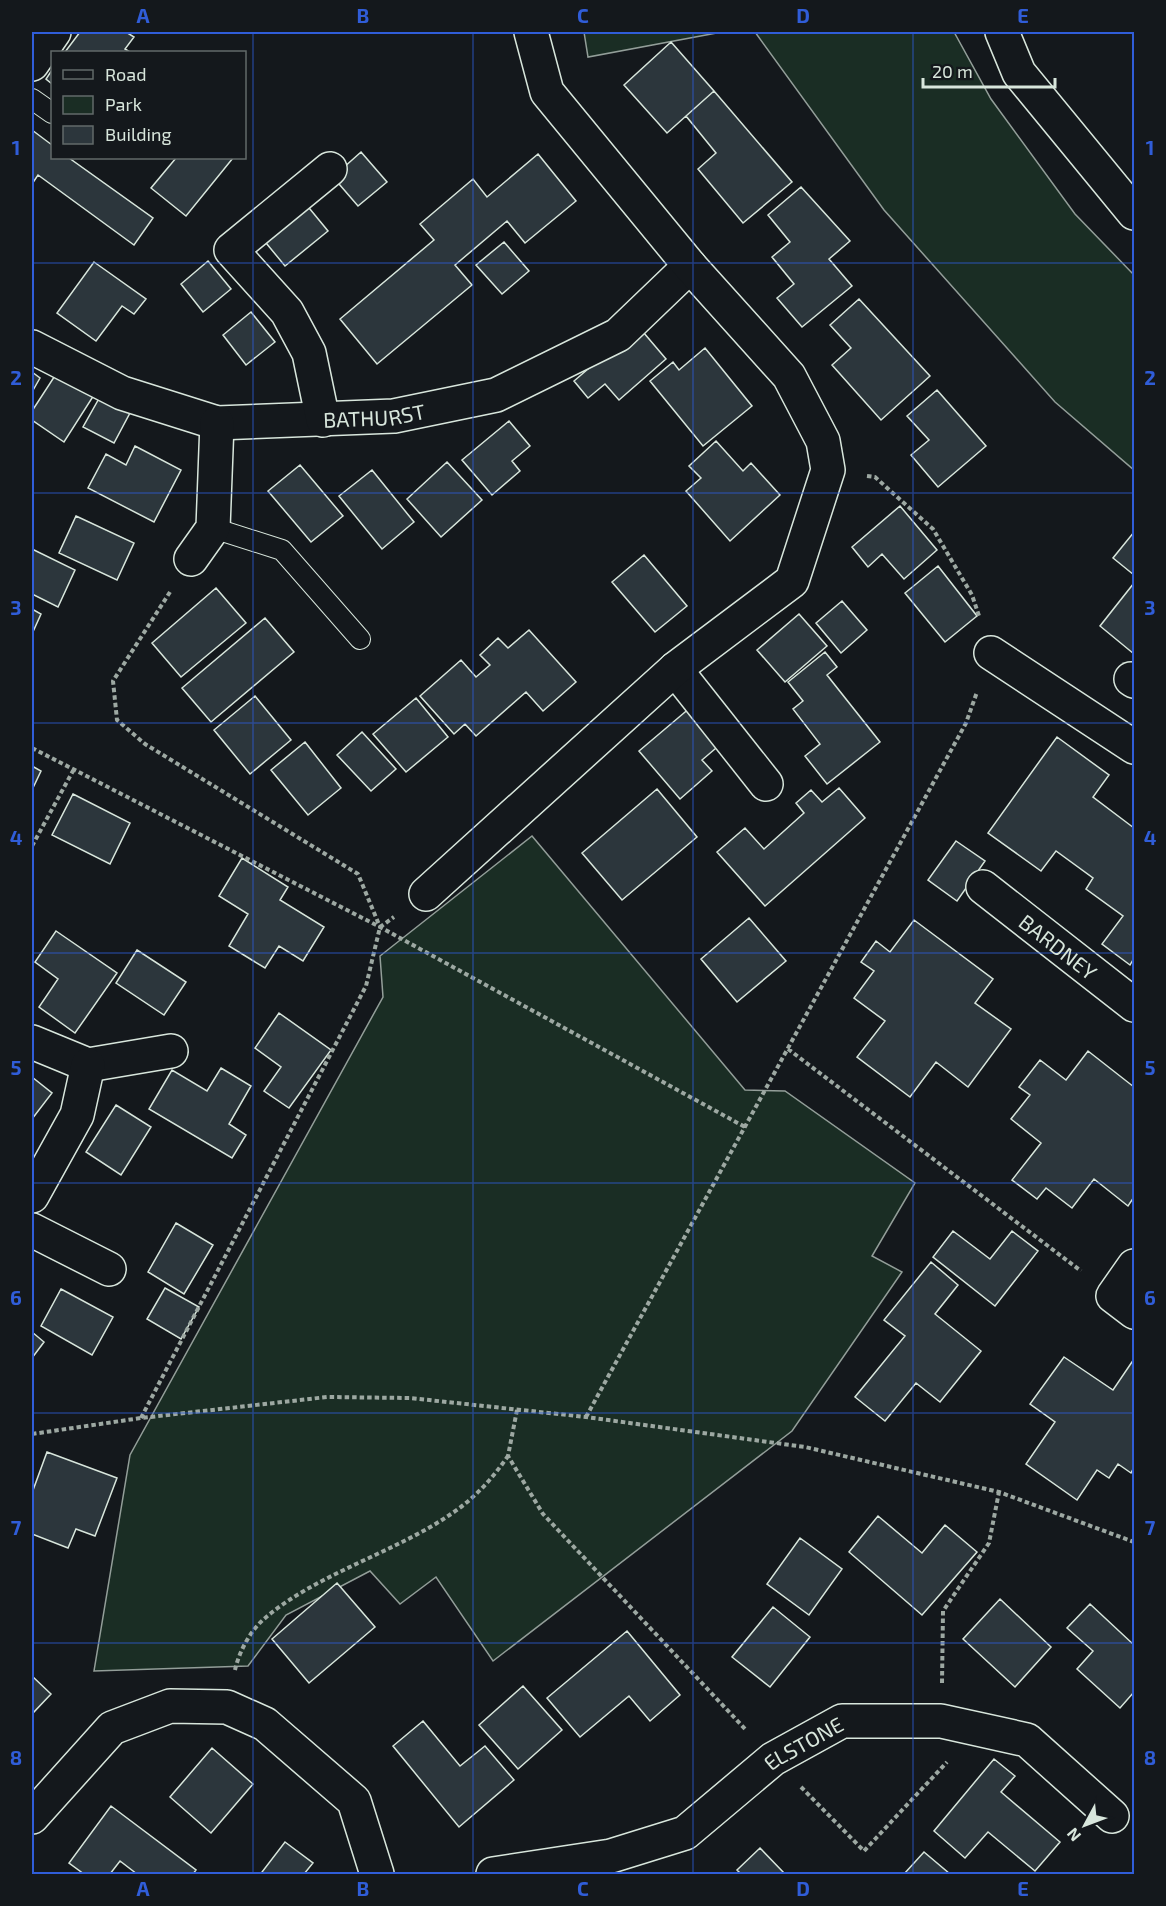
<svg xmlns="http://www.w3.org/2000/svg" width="1166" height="1906" font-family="'Exo 2',sans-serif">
  <rect width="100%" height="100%" fill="#14181c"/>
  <!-- green -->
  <path fill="#1a2d24" stroke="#939e99" stroke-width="1.5" d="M584,32H722L588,57Z
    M755,32H954L991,99L1075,214L1134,275V470L1055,402L884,210Z
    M532,836L745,1090L785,1091L915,1183L872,1256L902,1272L792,1431L493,1661L436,1577L400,1604L370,1571L286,1615L248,1666L94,1671L130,1455L383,997L380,956Z"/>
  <!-- building -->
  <path fill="#2c363c" stroke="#d8e6dc" stroke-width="1.5" d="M80,32H126L134,37L125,49L130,52H65Z
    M671,42L714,91L667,133L624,85Z
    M52,70V84L46,79Z
    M714,91L792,182L743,223L698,169L716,153L686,116Z
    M32,130L52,145V158H69L153,218L134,245L38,175L32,184Z
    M361,152L387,182L358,206L333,177Z
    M538,154L576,201L525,243L507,221L455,265L472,285L377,364L340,319L434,240L420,224L473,179L487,197Z
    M176,158H233L186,216L151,188Z
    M801,187L850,241L829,259L852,286L802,327L777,298L794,284L772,257L790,242L768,215Z
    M305,203L328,231L285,266L262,238Z
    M504,242L529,271L502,294L476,265Z
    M208,261L231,289L203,312L181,284Z
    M94,262L146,299L134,314L122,306L96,341L57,313Z
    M859,299L930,376L881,420L832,365L851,348L830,325Z
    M251,312L275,342L246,365L223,335Z
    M638,326L666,359L619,400L605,384L588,398L574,381Z
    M705,348L752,406L703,446L650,381L673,362L679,370Z
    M58,371L94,395L64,442L32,420V411Z
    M32,372L40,378L32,392Z
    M937,390L986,446L938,487L911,455L929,440L907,416Z
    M101,395L131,411L114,443L83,427Z
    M509,421L530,446L512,461L520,471L492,495L462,460Z
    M716,441L743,471L751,463L780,495L730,541L686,491L701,478L689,466Z
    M135,446L181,470L154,522L88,488L106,454L126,465Z
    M447,462L482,500L441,537L407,499Z
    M300,465L343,516L311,542L268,491Z
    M372,470L414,522L382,549L339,496Z
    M900,506L937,550L904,579L882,554L868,567L852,547Z
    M76,516L134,543L117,580L59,553Z
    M1134,532V575L1113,558Z
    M32,549L75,570L58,607L32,594Z
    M644,555L687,606L655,632L612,582Z
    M938,566L977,616L945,642L905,593Z
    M1134,583V654L1100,626Z
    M216,588L246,623L181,677L152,643Z
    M842,601L867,630L841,653L816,623Z
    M32,609L41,614L32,634Z
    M799,614L827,646L785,682L757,650Z
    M265,618L294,652L211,722L182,688Z
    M529,630L576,682L543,711L526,692L476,736L465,724L454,734L420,696L461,660L476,677L490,665L480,655L498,638L508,648Z
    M825,652L837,667L827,675L880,742L827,784L805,756L820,744L793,709L803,701L788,682Z
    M255,696L291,740L250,774L214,730Z
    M416,698L448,737L406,772L373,734Z
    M691,707L722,743L702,760L712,771L680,799L639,751Z
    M362,732L396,769L371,791L337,755Z
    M1057,737L1109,775L1093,797L1134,828V958L1130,965L1102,944L1123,916L1086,889L1093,878L1056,851L1041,871L988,833Z
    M305,742L341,788L308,815L271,770Z
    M32,766L41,771L32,790Z
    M839,788L865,818L765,906L717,852L745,828L764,849L804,813L796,803L811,790L822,802Z
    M657,789L697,837L622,900L582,853Z
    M73,794L130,823L110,864L52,835Z
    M956,841L985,861L957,901L928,880Z
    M242,858L288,887L280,900L324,927L303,961L279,946L265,968L229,946L248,914L219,896Z
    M749,918L786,961L737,1002L701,959Z
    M914,920L993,979L975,1003L1011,1029L968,1087L936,1062L910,1097L857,1057L885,1021L854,998L874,971L861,962L876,941L890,952Z
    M56,931L117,973L75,1033L39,1007L58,979L35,962Z
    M137,950L186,982L164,1015L116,983Z
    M279,1013L331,1050L289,1108L264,1091L281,1067L255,1048Z
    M1088,1051L1134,1087V1197L1128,1206L1094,1179L1072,1208L1046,1188L1037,1199L1012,1180L1041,1143L1011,1119L1030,1095L1019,1087L1040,1060L1066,1080Z
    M221,1068L251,1086L229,1124L246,1135L232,1158L149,1109L172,1070L207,1091Z
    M32,1077L52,1093L32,1119Z
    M116,1105L151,1127L121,1175L86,1152Z
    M176,1223L213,1245L184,1294L148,1272Z
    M953,1231L990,1259L1012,1231L1038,1251L995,1306L933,1257Z
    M931,1262L958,1285L935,1314L981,1351L940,1402L916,1383L885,1421L855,1397L905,1336L884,1320Z
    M165,1288L199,1307L181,1339L147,1319Z
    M61,1289L113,1317L92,1355L41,1326Z
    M32,1332L44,1342L32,1358Z
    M1064,1357L1113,1390L1134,1359V1467L1131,1473L1118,1464L1109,1478L1097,1470L1077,1500L1026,1464L1055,1422L1030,1404Z
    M47,1452L117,1478L95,1536L76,1529L68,1548L32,1534V1493Z
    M878,1516L922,1553L945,1525L977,1552L922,1615L849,1552Z
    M800,1538L842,1569L809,1615L767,1584Z
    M337,1583L375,1627L309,1683L272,1639Z
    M1000,1599L1051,1647L1015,1687L963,1639Z
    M1090,1604L1134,1645V1692L1120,1708L1077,1669L1093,1651L1067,1628Z
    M773,1607L810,1637L770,1687L732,1657Z
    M627,1631L680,1695L650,1721L629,1696L580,1737L547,1698Z
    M32,1676L51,1694L32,1714Z
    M523,1686L562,1730L518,1769L479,1725Z
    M423,1721L460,1766L485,1746L514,1780L459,1827L393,1746Z
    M212,1748L253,1784L211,1833L170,1797Z
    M994,1759L1015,1776L1001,1792L1060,1842L1035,1871L988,1832L965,1858L934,1831Z
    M111,1806L196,1870L193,1874H137L120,1861L110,1874H84L69,1863Z
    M285,1842L313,1863L304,1874H265L262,1872Z
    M760,1848L785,1874H741L737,1870Z
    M924,1852L950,1874H904Z"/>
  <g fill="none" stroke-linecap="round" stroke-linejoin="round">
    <!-- lane casing -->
    <g stroke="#d8e6dc" stroke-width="22">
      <path id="lane" d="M32,99L52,113
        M213,528L282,550L360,639"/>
    </g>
    <!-- street casing -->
    <g stroke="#d8e6dc" stroke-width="36">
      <g id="street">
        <path d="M32,64L54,32"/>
        <path id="s1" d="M32,347L122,393L217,423L394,416L496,395L618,335L690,266"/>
        <path d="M323,420L309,353L287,312L231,250L330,169"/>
        <path d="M191,559L213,528L217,423"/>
        <path d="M991,653L1134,747"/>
        <path d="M675,669L766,784"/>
        <path d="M1131,679L1134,681"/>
        <path id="s2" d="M983,887L1134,1005"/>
        <path d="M426,894L675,669L792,581L828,470L823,441L789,376L690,266L547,92L531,32"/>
        <path d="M32,1042L88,1065L171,1051"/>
        <path d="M32,1196L77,1115L88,1065"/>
        <path d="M32,1230L109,1269"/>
        <path d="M1134,1266L1113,1296L1134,1312"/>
        <path d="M32,1817L112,1728L170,1706L227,1707L265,1724L354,1801L377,1874"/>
        <path id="s3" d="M493,1874L611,1856L685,1833L773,1759L842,1721H941L1027,1740L1112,1816"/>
      </g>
    </g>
    <!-- secondary casing -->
    <g stroke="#d8e6dc" stroke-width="36">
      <path id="secondary" d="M1002,32L1019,73L1134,213"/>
    </g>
    <!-- path -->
    <path stroke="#9da8a2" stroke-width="4" stroke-dasharray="4.5 3" stroke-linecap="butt" d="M867,476L875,477L933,529L972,595L979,616
      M170,592L113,681L117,720L145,744L358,874L380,927
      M32,748L380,927L745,1127
      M32,846L74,769
      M788,1049L1081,1271
      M517,1410L508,1456L543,1514L746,1730
      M586,1417L966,723L977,692
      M141,1418L366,986L380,927L394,917
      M32,1434L141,1418L327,1397L410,1398L586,1417L805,1447L999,1492L1134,1542
      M235,1670C239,1652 250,1631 264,1619C314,1575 396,1552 451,1514C475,1498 492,1479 508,1456
      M942,1683L943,1611L989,1543L999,1492
      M801,1787L864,1851L947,1762"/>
    <!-- lane -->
    <use href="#lane" stroke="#14181c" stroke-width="20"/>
    <!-- street -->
    <use href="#street" stroke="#14181c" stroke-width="33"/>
    <!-- secondary -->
    <use href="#secondary" stroke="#14181c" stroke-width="33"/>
  </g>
  <!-- grid -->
  <path fill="none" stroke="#305dd8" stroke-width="1.5" stroke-opacity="0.55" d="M253,32V1874M473,32V1874M693,32V1874M913,32V1874M32,263H1134M32,493H1134M32,723H1134M32,953H1134M32,1183H1134M32,1413H1134M32,1643H1134"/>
  <g text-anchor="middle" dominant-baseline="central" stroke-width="4.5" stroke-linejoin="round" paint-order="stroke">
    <!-- street labels -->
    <g font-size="21" fill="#d8e6dc" stroke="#14181c">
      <text stroke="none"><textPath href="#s1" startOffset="358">BATHURST</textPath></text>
      <text stroke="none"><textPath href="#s2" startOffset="96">BARDNEY</textPath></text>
      <text stroke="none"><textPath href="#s3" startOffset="346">ELSTONE</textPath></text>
    </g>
  </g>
  <!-- border -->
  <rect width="1166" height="1906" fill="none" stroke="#14181c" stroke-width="66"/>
  <!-- legend -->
  <rect x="51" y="51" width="195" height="108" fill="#14181c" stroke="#626a69" stroke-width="1.5"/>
  <rect x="63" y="70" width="30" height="9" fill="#14181c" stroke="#626a69" stroke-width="1.5"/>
  <text x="105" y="81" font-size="18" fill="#d8e6dc">Road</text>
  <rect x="63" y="96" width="30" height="18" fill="#1a2d24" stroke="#626a69" stroke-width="1.5"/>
  <text x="105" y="111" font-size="18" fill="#d8e6dc">Park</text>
  <rect x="63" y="126" width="30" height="18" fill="#2c363c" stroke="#626a69" stroke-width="1.5"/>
  <text x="105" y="141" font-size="18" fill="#d8e6dc">Building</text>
  <!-- north arrow -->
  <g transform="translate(1085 1825) rotate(229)" stroke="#14181c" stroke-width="4.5" paint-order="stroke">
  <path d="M0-4.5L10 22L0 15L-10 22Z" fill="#d8e6dc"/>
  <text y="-9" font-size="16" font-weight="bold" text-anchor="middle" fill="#d8e6dc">N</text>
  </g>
  <!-- scale -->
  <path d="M923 78v9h132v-9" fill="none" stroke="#d8e6dc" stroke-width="3"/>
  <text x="932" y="78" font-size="18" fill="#d8e6dc" stroke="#14181c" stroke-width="4.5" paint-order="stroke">20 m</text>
  <rect x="33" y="33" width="1100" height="1840" fill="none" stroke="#305dd8" stroke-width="2"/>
  <g font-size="20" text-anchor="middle" font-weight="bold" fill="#305dd8">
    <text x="143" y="23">A</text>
    <text x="363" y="23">B</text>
    <text x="583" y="23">C</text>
    <text x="803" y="23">D</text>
    <text x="1023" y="23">E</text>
    <text x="16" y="155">1</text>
    <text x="1150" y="155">1</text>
    <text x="16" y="385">2</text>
    <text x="1150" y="385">2</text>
    <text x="16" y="615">3</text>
    <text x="1150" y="615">3</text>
    <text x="16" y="845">4</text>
    <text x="1150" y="845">4</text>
    <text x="16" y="1075">5</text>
    <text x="1150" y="1075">5</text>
    <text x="16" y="1305">6</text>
    <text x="1150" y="1305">6</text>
    <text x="16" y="1535">7</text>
    <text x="1150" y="1535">7</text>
    <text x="16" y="1765">8</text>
    <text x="1150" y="1765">8</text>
    <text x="143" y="1896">A</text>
    <text x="363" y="1896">B</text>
    <text x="583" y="1896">C</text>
    <text x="803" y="1896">D</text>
    <text x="1023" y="1896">E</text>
  </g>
</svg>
